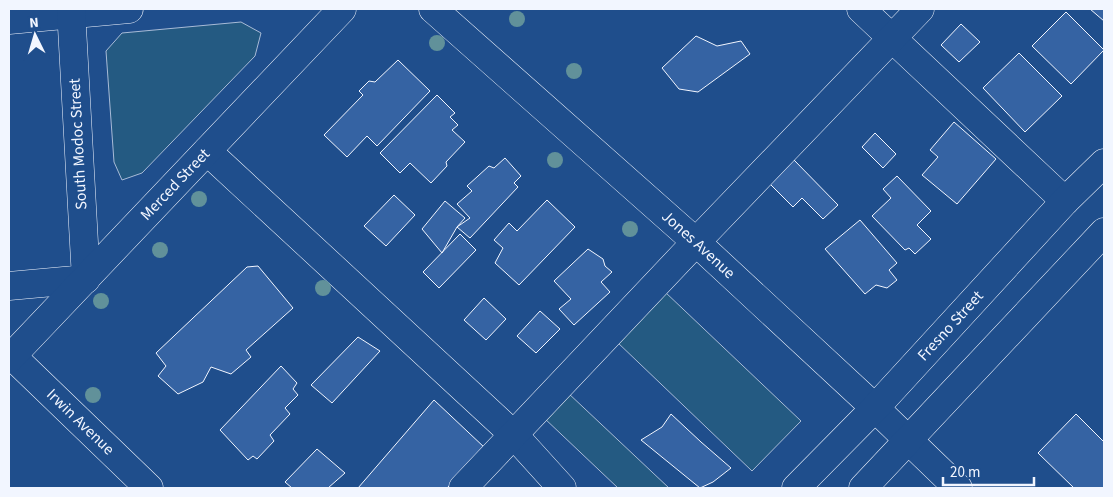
<svg xmlns="http://www.w3.org/2000/svg" width="1113" height="497" font-family="'Source Sans 3',sans-serif">
  <rect width="100%" height="100%" fill="#1f4e8c"/>
  <!-- green -->
  <path fill="#245a82" stroke="#a8bbd7" d="M241,22L261,33L255,56L142,173L122,180L114,162L106,51L122,33Z
    M664,291L801,421L752,471L616,341Z
    M567,392L669,488H618L543,417Z"/>
  <!-- building -->
  <path fill="#3563a3" stroke="#f2f6ff" d="M1090,9H1104V21Z
    M1066,12L1104,50L1071,84L1032,46Z
    M961,24L980,42L959,62L941,45Z
    M696,36L717,46L741,41L750,54L698,92L679,89L662,68Z
    M1019,53L1062,96L1025,132L983,88Z
    M398,60L430,91L377,146L367,136L347,157L324,135L363,95L359,91L369,81L375,82Z
    M437,95L455,113L450,117L458,125L452,130L465,142L446,162L447,166L431,183L410,163L400,173L380,153Z
    M954,122L996,159L957,204L922,175L938,157L930,150Z
    M875,133L896,154L883,168L862,147Z
    M505,158L521,176L514,183L518,187L470,238L457,227L470,218L457,204L472,191L467,186L489,166L494,168Z
    M794,160L838,205L823,219L802,198L793,207L770,184Z
    M897,176L931,211L917,225L931,239L915,254L909,248L905,250L872,216L891,198L883,189Z
    M394,195L415,215L386,246L364,226Z
    M547,200L575,227L519,285L495,263L503,248L494,240L509,223L517,231Z
    M445,201L465,218L457,227L442,253L422,229Z
    M860,220L897,263L889,270L897,280L887,288L876,285L865,294L825,249Z
    M460,234L476,250L439,288L423,272Z
    M588,249L603,259L605,266L612,272L601,282L610,292L574,325L559,309L571,299L554,281Z
    M258,266L293,308L246,350L251,357L231,374L211,367L203,382L178,394L158,376L166,366L156,353L247,267Z
    M484,298L506,319L486,340L464,320Z
    M540,311L560,329L536,353L517,336Z
    M358,337L380,351L332,403L311,385Z
    M281,366L297,383L293,389L298,395L285,408L290,414L270,435L274,441L257,459L253,456L248,460L220,430Z
    M434,400L485,448L447,488H358Z
    M671,414L701,442L731,468L713,482L700,488L641,440L662,427Z
    M1076,414L1104,442V488H1074L1038,453Z
    M317,449L345,473L328,488H292L285,482Z"/>
  <g fill="none" stroke-linecap="round" stroke-linejoin="round">
    <!-- minor casing -->
    <g stroke="#f2f6ff" stroke-width="29">
      <g id="minor">
        <path id="s1" d="M433,9L696,242L875,408L958,488"/>
        <path d="M861,9L1065,201"/>
        <path d="M9,20L129,9"/>
        <path d="M207,151L514,435L562,488"/>
        <path d="M9,286L86,279L71,9"/>
        <path id="s2" d="M12,356L149,488"/>
        <path id="s3" d="M9,359L342,9"/>
        <path d="M463,488L696,242L920,9"/>
      </g>
    </g>
    <!-- major casing -->
    <g stroke="#f2f6ff" stroke-width="29">
      <g id="major">
        <path id="s4" d="M796,488L875,408L1065,201L1104,163"/>
        <path d="M863,488L1104,232"/>
      </g>
    </g>
    <!-- minor -->
    <use href="#minor" stroke="#1f4e8c" stroke-width="28"/>
    <!-- major -->
    <use href="#major" stroke="#1f4e8c" stroke-width="28"/>
  </g>
  <!-- trees -->
  <g fill="#61919a">
    <circle cx="517" cy="19" r="8"/>
    <circle cx="437" cy="43" r="8"/>
    <circle cx="574" cy="71" r="8"/>
    <circle cx="555" cy="160" r="8"/>
    <circle cx="199" cy="199" r="8"/>
    <circle cx="630" cy="229" r="8"/>
    <circle cx="160" cy="250" r="8"/>
    <circle cx="323" cy="288" r="8"/>
    <circle cx="101" cy="301" r="8"/>
    <circle cx="93" cy="395" r="8"/>
  </g>
  <g text-anchor="middle" dominant-baseline="central" stroke-width="4" stroke-linejoin="round" paint-order="stroke">
    <!-- street labels -->
    <g font-size="16" fill="#f2f6ff" stroke="#1f4e8c">
      <text transform="translate(78 144) rotate(-93)">South Modoc Street</text>
      <text stroke="none"><textPath href="#s3" startOffset="241">Merced Street</textPath></text>
      <text stroke="none"><textPath href="#s1" startOffset="355">Jones Avenue</textPath></text>
      <text stroke="none"><textPath href="#s4" startOffset="224">Fresno Street</textPath></text>
      <text stroke="none"><textPath href="#s2" startOffset="95">Irwin Avenue</textPath></text>
    </g>
  </g>
  <!-- border -->
  <rect width="1113" height="497" fill="none" stroke="#f2f6ff" stroke-width="20"/>
  <!-- north arrow -->
  <g transform="translate(35 35) rotate(355)" stroke="#1f4e8c" stroke-width="4" paint-order="stroke">
  <path d="M0-4L9 19L0 12L-9 19Z" fill="#f2f6ff"/>
  <text y="-8" font-size="14" font-weight="bold" text-anchor="middle" fill="#f2f6ff">N</text>
  </g>
  <!-- scale -->
  <path d="M943 477v8h91v-8" fill="none" stroke="#f2f6ff" stroke-width="2.5"/>
  <text x="950" y="477" font-size="15" fill="#f2f6ff" stroke="#1f4e8c" stroke-width="4" paint-order="stroke">20 m</text>
</svg>
